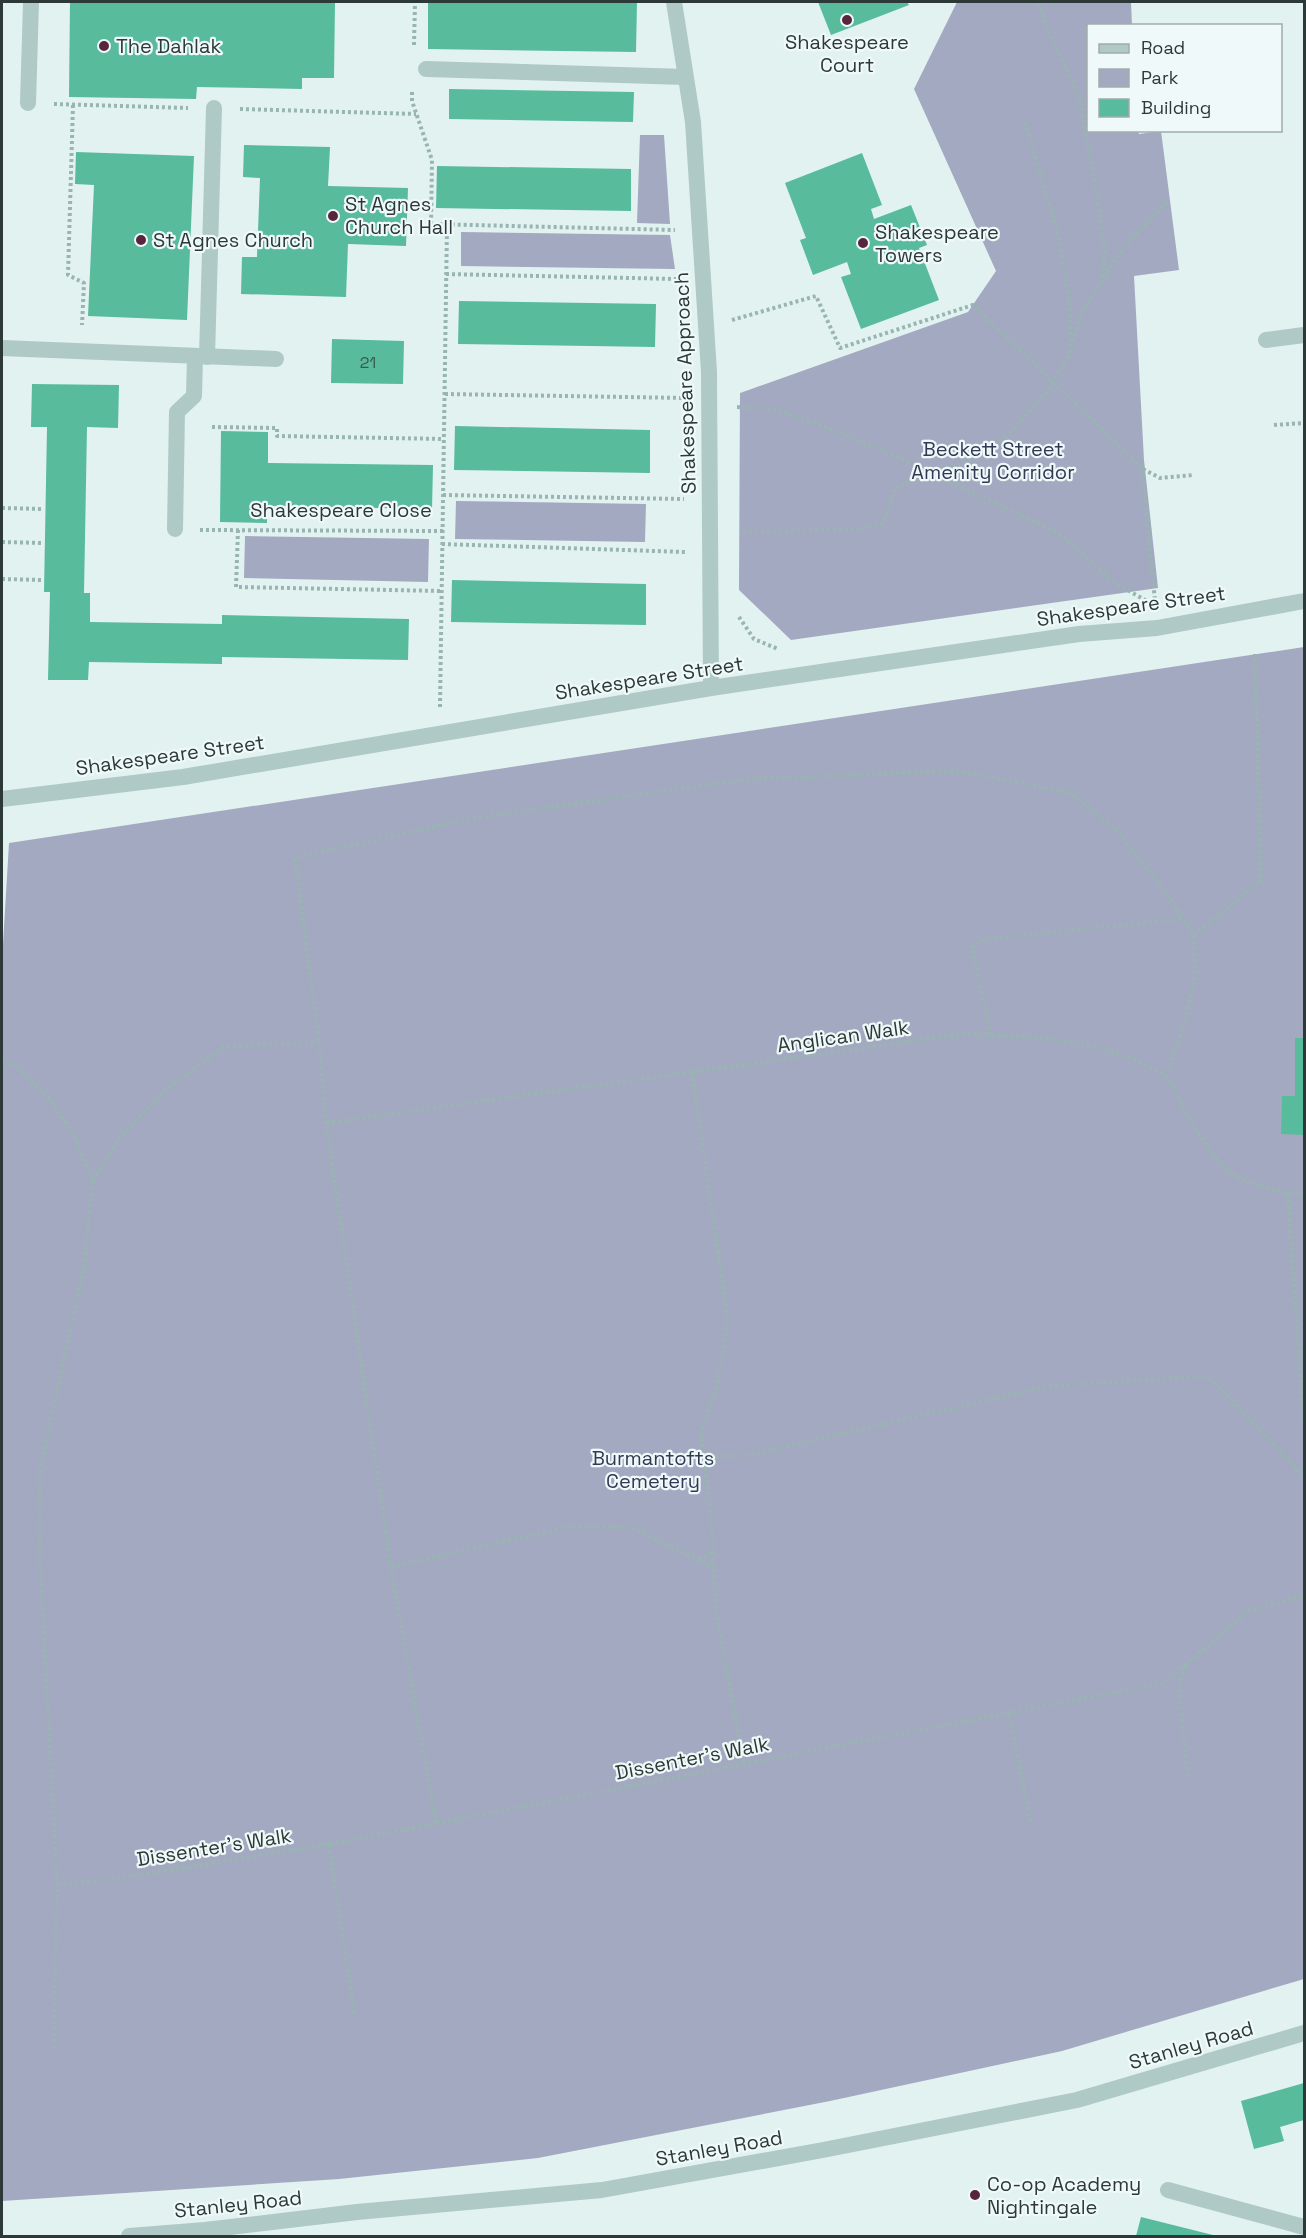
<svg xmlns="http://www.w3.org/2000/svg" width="1306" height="2238" font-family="'Space Grotesk',sans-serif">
  <rect width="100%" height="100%" fill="#e2f2f1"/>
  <!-- green -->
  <path fill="#a3a9c0" d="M957,2H1131L1132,25L1088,26V130L1138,131L1139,134L1161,131L1179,270L1134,276L1144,460L1158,588L791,640L739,590L740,393L968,312L996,271L914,89Z
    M640,135H664L670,224L637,223Z
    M461,232L670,235L675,269L461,266Z
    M456,501L646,504L645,542L455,539Z
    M245,536L429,539L428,582L244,578Z
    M1304,647V1979L1062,2051L830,2101L538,2158L339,2179L2,2201V961L9,843Z"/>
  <!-- building -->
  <path fill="#57bb9c" d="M70,2H335L334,78H302V89L197,87L196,99L69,97Z
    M428,2H637L636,52L428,49Z
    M818,2H907L909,5L831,35Z
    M449,89L634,92L633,122L449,119Z
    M244,145L330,147L328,186L408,188L406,246L348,244L346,297L241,294L242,257H257L260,178L243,177Z
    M76,152L194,156L187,320L88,316L94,185L75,184Z
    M862,153L882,205L871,209L874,219L911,205L927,245L919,248L939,300L861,329L841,277L851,274L847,262L813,275L800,240L806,238L785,183Z
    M437,166L631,169V211L436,208Z
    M459,301L656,304L655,347L458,344Z
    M332,339L404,341L403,384L331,383Z
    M32,384L119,385L118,428L87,427L84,593H90V622L222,624V615L409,619L408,660L222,657V664L89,662L88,680H48L50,592H44L47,427H31Z
    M455,426L650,430V473L454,470Z
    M221,431L268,432V463L433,465L432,509L267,506V523L220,522Z
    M452,580L646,584V625L451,622Z
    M1295,1038H1304V1135L1281,1134L1282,1096H1295Z
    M1304,2083V2120L1280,2127L1284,2141L1254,2149L1241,2101Z
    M1141,2217L1217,2236H1136Z"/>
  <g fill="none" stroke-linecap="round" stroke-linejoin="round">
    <!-- path -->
    <path stroke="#99b5b2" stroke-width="4" stroke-dasharray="3 3" stroke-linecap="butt" d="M414,45L415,2
      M412,92V101L432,160L431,224L675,230
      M54,104L188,108
      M73,105L68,275L84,283L82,325
      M240,109L416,114
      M1025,122L1058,234L1069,297L1071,341
      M446,274L676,279
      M1104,278L1117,256L1167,201
      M732,320L816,296L840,348L973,305L1142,468L1155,601
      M445,394L684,398
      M737,407L775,409L836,431L913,464L1058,533L1088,558L1113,582L1147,601
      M1274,425L1304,423
      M212,427L277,428V436L444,439
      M1143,469L1160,478L1193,475
      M443,495L684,499
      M2,508L43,509
      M200,530L443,531
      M238,530L236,587L442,591
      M743,532L859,529L883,524L895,487L978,457L1008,434L1044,396L1068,358L1083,309L1102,282L1105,252L1094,177L1079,97L1046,24L1039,2
      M2,542L42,543
      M442,544L685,552
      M2,579L42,580
      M739,617L754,639L778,649
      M440,707L447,225
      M1194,935L1261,881L1255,654
      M991,1035L972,947L985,939L1184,919
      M2,1058L20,1070L50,1099L74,1136L93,1181L84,1267L40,1470V1557L57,1884L54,2048
      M692,1072L728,1320L718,1379L701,1436L711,1515L716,1610L744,1764
      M326,1123L963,1034C1031,1037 1105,1038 1163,1075C1172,1081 1179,1100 1184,1110C1194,1127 1213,1156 1227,1170C1240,1182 1286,1194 1304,1195
      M93,1180L122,1135L167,1089L223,1047L319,1042
      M1288,1194L1304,1426
      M703,1456H745L1049,1386L1208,1376L1304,1477
      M699,1560L713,1552
      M391,1567L573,1526L633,1528L713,1567
      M1185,1666L1179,1690L1188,1778
      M1009,1713L1031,1824
      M436,1823L391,1567L326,1123L319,1042L295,858L473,818L749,779L958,771L1071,793L1115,828L1167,894L1194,935L1195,979L1183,1029L1166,1076
      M329,1844L355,2018
      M57,1884L115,1879L329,1844L1164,1683L1250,1610L1304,1596"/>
    <!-- service -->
    <path stroke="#afc9c7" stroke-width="16" d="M426,69L685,77
      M1266,340L1304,335"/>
    <!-- pedestrian -->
    <path stroke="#afc9c7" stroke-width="16" d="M28,103L31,2
      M207,357L214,108"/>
    <!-- minor -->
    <path stroke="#afc9c7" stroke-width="16" d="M674,2L693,122L709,372L711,688
      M2,348L276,359
      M175,529L177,412L194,396L195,357
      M2,799L183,777L711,688L1079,634L1157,628L1304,601
      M1168,2190L1304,2227"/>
    <!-- tertiary -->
    <path stroke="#afc9c7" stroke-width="16" d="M129,2236L205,2230L357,2212L602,2190L823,2150L1077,2100L1304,2033"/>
  </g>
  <!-- markers -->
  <g fill="#57253d" stroke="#eff9f9" stroke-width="2">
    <circle cx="847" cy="20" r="6"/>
    <circle cx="104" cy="46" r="6"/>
    <circle cx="333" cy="216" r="6"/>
    <circle cx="141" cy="240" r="6"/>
    <circle cx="863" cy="243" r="6"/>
    <circle cx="975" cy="2195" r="6"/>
  </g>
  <g text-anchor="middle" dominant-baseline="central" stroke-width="4.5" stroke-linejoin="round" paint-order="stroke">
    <!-- number labels -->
    <g font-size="16" fill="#375a50">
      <text x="368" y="362">21</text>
    </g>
    <!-- poi labels -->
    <g font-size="20" fill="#2c3936" stroke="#eff9f9" text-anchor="start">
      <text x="847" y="42" text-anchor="middle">Shakespeare<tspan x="847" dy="23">Court</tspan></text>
      <text x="116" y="46">The Dahlak</text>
      <text x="345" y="204">St Agnes<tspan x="345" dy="23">Church Hall</tspan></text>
      <text x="875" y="232">Shakespeare<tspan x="875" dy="23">Towers</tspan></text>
      <text x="153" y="240">St Agnes Church</text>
      <text x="987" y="2184">Co-op Academy<tspan x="987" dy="23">Nightingale</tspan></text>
    </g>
    <!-- street labels -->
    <g font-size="20" fill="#2c3936" stroke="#eff9f9">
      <text transform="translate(685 383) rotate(-92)">Shakespeare Approach</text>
      <text x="341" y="510">Shakespeare Close</text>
      <text transform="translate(1131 606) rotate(-8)">Shakespeare Street</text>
      <text transform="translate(649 678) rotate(-9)">Shakespeare Street</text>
      <text transform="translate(170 755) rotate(-8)">Shakespeare Street</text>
      <text transform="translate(843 1036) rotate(-8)">Anglican Walk</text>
      <text transform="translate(692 1758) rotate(-11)">Dissenter's Walk</text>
      <text transform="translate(214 1847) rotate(-9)">Dissenter's Walk</text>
      <text transform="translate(1191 2045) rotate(-16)">Stanley Road</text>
      <text transform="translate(719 2148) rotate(-10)">Stanley Road</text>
      <text transform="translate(238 2204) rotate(-6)">Stanley Road</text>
    </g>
    <!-- park labels -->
    <g font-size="20" fill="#323955" stroke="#eff9f9">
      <text x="993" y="449">Beckett Street<tspan x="993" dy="23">Amenity Corridor</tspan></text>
      <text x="653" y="1458">Burmantofts<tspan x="653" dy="23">Cemetery</tspan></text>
    </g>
  </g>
  <!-- border -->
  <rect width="1306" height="2238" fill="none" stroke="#2c3936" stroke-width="6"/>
  <!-- legend -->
  <rect x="1087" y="24" width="195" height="108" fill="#eff9f9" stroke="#a1acab" stroke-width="1.5"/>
  <rect x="1099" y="44" width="30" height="9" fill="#afc9c7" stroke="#a1acab" stroke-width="1.5"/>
  <text x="1141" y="54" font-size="18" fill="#2c3936">Road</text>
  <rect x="1099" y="69" width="30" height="18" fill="#a3a9c0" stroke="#a1acab" stroke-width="1.5"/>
  <text x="1141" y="84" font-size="18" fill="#2c3936">Park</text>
  <rect x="1099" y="99" width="30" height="18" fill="#57bb9c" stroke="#a1acab" stroke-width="1.5"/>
  <text x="1141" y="114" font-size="18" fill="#2c3936">Building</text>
</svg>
